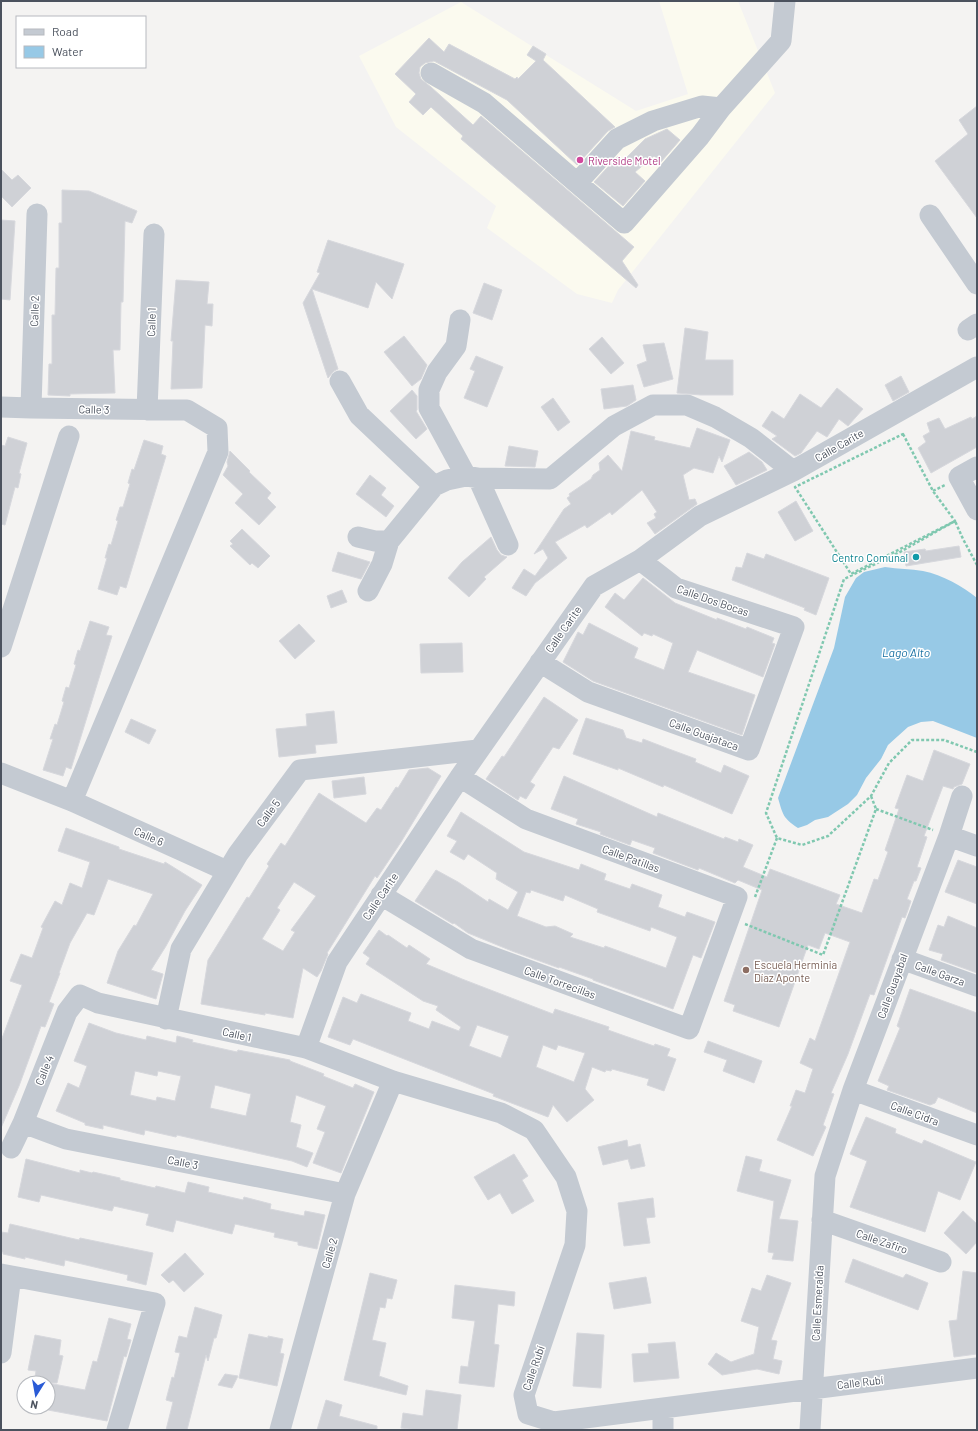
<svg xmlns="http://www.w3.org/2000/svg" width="978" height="1431" font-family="Barlow,sans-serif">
  <rect width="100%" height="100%" fill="#f4f3f2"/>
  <!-- commercial -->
  <path fill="#fbfaef" d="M659,1H738L775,93L618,290L612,303L577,294L487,228L496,206L396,127L359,56L461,2L636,111L688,94Z"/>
  <!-- water -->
  <path fill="#97c9e6" d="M885,567C898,569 911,569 923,571C943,575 962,586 977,598V738L933,721L921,722L908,727L888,745L881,759L866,778L857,795L848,804L828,817L815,820L807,825L798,828C783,818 783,815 778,798L834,648L845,597L856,578L864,572Z"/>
  <!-- building -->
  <path fill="#cfd1d6" stroke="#d7d8dd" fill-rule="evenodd" d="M429,38L444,52L449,44L515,79L517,77L518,79L536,61L527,55L533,46L546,54L543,60L615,127L608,131L577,165L507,100L434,61L425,63L420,67L419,73L421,79L431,87L473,125L481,116L634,247L622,261L638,285L636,288L461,139L463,136L431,107L423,115L409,102L416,94L395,74Z
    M977,106V218L935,161L968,134L959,120Z
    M667,129L680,140L661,162L654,156L635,172L645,181L623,206L594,182L618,156L623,161L645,139Z
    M1,169L12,180L18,175L31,188L12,207L1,196Z
    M62,190L89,191L137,211L132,223L125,221L123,302H121L120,350H113L115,393L70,394V396L48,395L49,364H52V315H55L56,268H59V223H62Z
    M1,220L15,221L10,300L1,299Z
    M328,240L404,264L392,299L376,282L368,308L312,289L338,369L334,371L328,378L303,303L320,273L317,272Z
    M176,280L209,282L207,304H213L212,326L205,325L202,388L171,389L173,341H171Z
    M484,283L502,290L492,320L473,313Z
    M685,328L708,332L705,360H733V395H701L677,393Z
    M404,336L427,365L421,379L412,386L384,352Z
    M602,337L624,363L611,374L589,349Z
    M664,343L673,379L644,387L637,365L647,361L643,345Z
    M476,356L503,367L487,407L464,398L475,371L470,369Z
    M901,376L909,392L893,401L885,385Z
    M633,385L636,400L627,406L604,409L601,389Z
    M837,388L863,409L848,426L839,419L827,437L817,431L801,453L795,456L772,439L777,436L762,426L772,411L784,419L800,394L821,408Z
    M412,390L417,396V410L416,411L427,429L416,439L390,411Z
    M553,398L570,422L558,431L541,407Z
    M977,416V447L931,473L918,448L926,442L923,436L930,432L927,423L939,418L945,429L971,417L972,419Z
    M697,428L730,440L722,462L719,456L713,473L694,468L683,475L689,500L695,499L697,504L655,534L647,523L656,518L654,514L657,512L642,490L612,515L610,512L587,528L585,525L555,542L567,558L535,583L526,596L512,588L524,569L535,576L548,558L543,549L534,554L564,509L571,504L567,498L570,496L569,494L591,479L593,475L600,470L599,463L608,455L622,471L631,431L655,437L654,440L690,448Z
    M8,437L27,443L19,473L21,474L18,488L15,487L5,525L1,524V445L5,446Z
    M144,440L163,446L161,454L166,456L126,588L120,586L117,595L98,589L107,558H105L109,544L111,545L118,521L116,520L120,507H123L130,484L128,483L132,469L134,470Z
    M509,446L538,451L535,467L505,466Z
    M230,451L250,471L249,472L271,493L267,498L276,507L259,525L235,503L243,494L223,475L228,466L227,462Z
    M749,452L762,462L767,470L736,485L724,466Z
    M370,475L386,488L381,495L394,506L386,517L356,494Z
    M796,501L813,531L795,541L778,512Z
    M242,529L270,556L258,568L252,563L250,565L230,546L233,544L230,541Z
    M491,537L497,550L501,555L507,557L484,577L486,579L469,597L448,578L462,562Z
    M959,546L961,557L906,566L904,552L925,549L926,551Z
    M338,552L370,562L361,579L332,571Z
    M747,553L764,559L766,554L829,578L816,615L804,610L805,608L732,580L736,567L742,568Z
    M643,578L675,603L717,620V618L746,629L747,627L774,638L772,643L775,644L763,677L697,650L688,672L755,695L742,735L593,681L563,662L578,632L583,635L589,623L638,648L634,658L664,670L673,643L653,634L652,636L644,633L642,636L605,607L615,593L624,600Z
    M342,590L347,602L331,608L327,596Z
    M90,621L109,627L106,635L112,636L71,769L66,767L63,776L43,770L53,739H50L55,724L57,725L64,702L62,701L66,687L69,688L76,665L74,664L78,650L80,651Z
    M299,624L315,641L295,659L279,641Z
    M462,643L463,672L421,673L420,644Z
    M544,697L578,720L559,749L553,747L530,782L535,785L526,799L520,796L518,800L486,779L502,756L504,757Z
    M334,711L337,743L315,745L316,753L279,757L276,729L307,726L306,714Z
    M586,718L623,730L626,738L642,743L643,739L669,749L696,759L695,762L721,773L724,765L749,776L732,814L664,785L663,787L618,768V770L573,754Z
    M131,719L156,730L149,744L125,732Z
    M934,750L970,764L962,784L954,787L953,789L943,786L924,836L927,837L917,867L921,868L916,881H914L907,899L911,901L908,910L905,918L902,917L874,995L870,994L848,1054L831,1093L834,1094L823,1125L826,1127L813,1156L777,1140L792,1106H790L796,1090L805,1093L813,1069L800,1063L810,1038L815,1041L850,942L825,933L819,949L808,945L779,1027L733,1011L735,1005L724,1001L762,890L738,880L735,883L699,868L698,870L653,853L655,848L632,840L630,845L600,834L601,832L576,824L578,819L551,809L564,776L657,817L658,813L724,839L725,837L738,842L739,839L753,845L743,867L767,877L770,869L840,895L836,904L862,913L874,879L878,880L888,852L885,850L899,809L895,808L907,775L923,781Z
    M428,768L441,776L401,842L377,878L375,876L360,900L327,953L328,954L321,971L317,977L303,968L293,1018L265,1013V1015L201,1004L208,960L247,897L249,898L269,866L267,864L281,843L285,846L319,793L366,823L377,808L381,810L396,787L398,788L409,770ZM294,882L316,896L291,930L295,932L283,951L262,939L280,910L277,908Z
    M364,777L366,794L334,798L332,781Z
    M461,812L524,852L579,870L581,864L606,874L604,880L630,889L632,884L662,895L658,907L685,917L687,912L715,922L701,958L693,955L673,1009L593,980V979L559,967V968L512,951L468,933L454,923L453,924L415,901L436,870L458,882L488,902L489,899L508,910L518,892L496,879L497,873L468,854L464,860L450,852L457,841L447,836ZM531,890L563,901L565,895L598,909L597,912L650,931L651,927L677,937L666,968L605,946L604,948L570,937L573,934L555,926L546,927L517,916L526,892L530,893Z
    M66,828L119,847V849L164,864L165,862L202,885L185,911L166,946L151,970L163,974L156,999L107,983L118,951L134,925L136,926L153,894L108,879L94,915L87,913L70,943L59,973H60L49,1002L54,1004L45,1027L41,1026L19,1086L1,1128V1041L22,985L10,981L21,954L32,958L43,928L41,927L55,901L62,905L70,883L82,888L90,862L58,851Z
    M958,860L977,867V904L945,892Z
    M948,916L977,928V973L941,960L943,954L929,950L938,925L944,927Z
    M379,930L387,936L388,935L407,948L409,945L430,959L426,964L462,979L553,1014L555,1009L609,1027L608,1030L625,1036L654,1046L655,1044L670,1049L667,1056L676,1059L664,1091L647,1085L649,1079L612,1069L611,1071L606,1070L605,1072L592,1067L585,1089L594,1100L567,1122L553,1105L548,1117L493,1096L494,1094L353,1039L350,1045L328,1037L343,997L357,1003L361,994L411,1013L408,1021L429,1029L432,1021L459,1031L461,1027L436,1010L438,1006L423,1001L366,964L370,958L363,953ZM477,1025L509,1036L501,1058L469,1046ZM543,1045L556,1050L558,1045L585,1053L574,1082L536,1067Z
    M910,989L977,1013V1113L938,1097L935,1103L930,1105L887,1090L889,1086L878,1081L900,1028L897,1026Z
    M89,1023L116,1033L146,1040L147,1036L176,1043L177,1036L193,1040L192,1042L237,1052L238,1050L290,1060V1061L324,1074L323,1076L353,1088L355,1084L374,1092L341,1173L313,1163L325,1132L317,1129L326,1106L296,1095L290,1122L301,1125L296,1147L313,1153L307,1167L292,1161L177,1135L176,1137L145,1130L144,1135L103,1125V1129L85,1125V1123L56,1111L68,1083L79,1088L87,1066L74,1061ZM135,1071L157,1076L158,1071L181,1076L175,1101L157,1097L156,1101L130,1095ZM215,1085L251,1094L246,1116L210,1108Z
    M708,1041L762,1061L754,1083L723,1071L727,1060L704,1052Z
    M866,1117L896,1129L895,1133L922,1144L924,1140L976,1162L960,1200L938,1191L925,1232L850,1207L867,1161L850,1154Z
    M627,1140L628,1147L640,1144L645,1166L631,1169L628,1159L603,1165L598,1147Z
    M514,1154L528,1176L522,1180L534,1201L512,1214L500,1193L488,1200L474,1177Z
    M746,1156L762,1160L759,1171L791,1180L779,1219L798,1221L793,1261L772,1259L774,1253L768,1252L774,1201L737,1191Z
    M26,1159L80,1173V1170L92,1173L93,1172L120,1178V1180L155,1188L156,1186L185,1193L188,1182L209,1187L208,1192L243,1200L244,1197L271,1204L270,1209L304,1216L305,1211L325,1215L317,1249L298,1245V1242L274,1237L275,1233L235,1224L232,1234L176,1220L173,1232L146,1225L149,1214L114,1206L112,1211L41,1195L39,1202L18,1197Z
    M653,1198L655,1217L646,1218L650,1243L624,1246L618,1203Z
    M963,1211L977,1224V1242L966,1254L944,1233Z
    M10,1224L79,1240L80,1238L153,1253L146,1285L127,1280L128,1275L65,1260L64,1266L25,1257V1259L3,1254V1252H1V1232L8,1233Z
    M185,1253L204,1274L184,1292L173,1280L169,1283L161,1275Z
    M853,1259L903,1278L906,1274L928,1283L918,1310L845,1282Z
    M963,1271L977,1273V1354L954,1357L949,1321L957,1320Z
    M370,1273L397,1280L392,1299L387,1298L385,1308L380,1307L372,1340L386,1343L379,1376L408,1386L406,1395L344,1380Z
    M767,1275L791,1283L771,1340L777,1341L773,1359L782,1361L779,1374L757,1369L722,1375L708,1364L716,1353L731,1362L754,1354L759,1327L741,1321L752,1288L761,1291Z
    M646,1277L651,1303L614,1309L609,1283Z
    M455,1285L515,1292L514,1306L498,1304L494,1344L499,1345L494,1387L459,1383L461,1366L468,1367L475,1321L452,1318Z
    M195,1307L222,1315L216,1338H214L208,1361L206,1355L187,1430H166L173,1402L166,1400L172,1377L174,1378L180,1353L175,1352L179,1336L187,1338Z
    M109,1318L131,1324L127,1339L131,1340L126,1357L124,1356L107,1421L48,1410V1383L85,1390L93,1361L97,1362Z
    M577,1333L604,1335L601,1388L573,1386Z
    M249,1334L268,1338V1336L283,1339L280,1353L284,1354L277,1386L239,1378Z
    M35,1335L61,1340L59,1355L63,1356L57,1383H34L36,1371L28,1370Z
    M675,1342L679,1378L634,1382L632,1354L649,1353L648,1344Z
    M225,1374L238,1376L232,1388L218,1385Z
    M426,1390L461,1395L457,1430H417L401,1428L403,1413L423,1416Z
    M326,1400L342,1405L339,1416L377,1426V1430H317Z"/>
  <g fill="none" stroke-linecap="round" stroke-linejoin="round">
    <!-- path -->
    <path stroke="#80c8b0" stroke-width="2.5" stroke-dasharray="3 2" stroke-linecap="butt" d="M903,434L933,491L955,521L851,574L795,487Z
      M933,491L945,485
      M977,565L963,539L955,521L900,552L844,579L766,813L777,838L802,845L828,836L871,796L889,763L912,740H944L977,752
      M876,809L933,830
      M755,897L777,838
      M745,924L823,955L876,809L871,796"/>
    <!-- minor -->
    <path stroke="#c4cad2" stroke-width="21" d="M431,73L484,103L577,183L617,139L653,121L702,106L721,108
      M577,183L624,223L700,136L721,108L781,41L785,1
      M930,215L977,284
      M460,320L456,346L437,372L429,390V408L466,476
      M968,330L977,324
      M340,381L359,415L434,486
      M1,407L31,408L187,410L217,428L218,452L72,801
      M31,408L37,214
      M147,410L154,234
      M977,467L959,477L977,510
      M478,478L508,545
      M358,537L375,541H389L434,486L447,480L466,476L478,478L550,479L614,426L653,405H687L715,417L751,438L793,471
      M368,591L382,564L389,541
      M1,647L69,436
      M540,662L588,692L749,750L794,627L676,588L640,560
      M1,773L72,801L227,871
      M949,836L977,846
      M381,895L471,949L689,1029L737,897L526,819L460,777
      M902,959L977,986
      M166,1019L181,949L238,854L300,770L478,750
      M306,1048L337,962L460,777L594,586L640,560L700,516L793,471L977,367
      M853,1090L977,1135
      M23,1123L66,1139L345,1194
      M11,1148L23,1123L67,1012L80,995L98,1003L306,1048L393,1081L501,1113L534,1130L566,1177L577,1211L575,1245L524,1395L528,1414L554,1422L977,1368
      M822,1220L941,1262
      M1,1274L155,1303L117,1430
      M1,1353L11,1276
      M280,1430L345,1194L393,1081
      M663,1430V1408
      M810,1430L825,1176L853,1090L949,836L962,796"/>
  </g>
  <!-- markers -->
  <circle fill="#d1479c" stroke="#fff" stroke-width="1.5" cx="580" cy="160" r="4"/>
  <circle fill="#0f9aa8" stroke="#fff" stroke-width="1.5" cx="916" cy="557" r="4"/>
  <circle fill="#8d6e63" stroke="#fff" stroke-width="1.5" cx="746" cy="970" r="4"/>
  <g text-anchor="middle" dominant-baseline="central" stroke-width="3" stroke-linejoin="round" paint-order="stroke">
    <!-- hotel labels -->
    <g font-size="11" fill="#b23c85" stroke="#fff" text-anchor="start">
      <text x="588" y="160">Riverside Motel</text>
    </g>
    <!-- street labels -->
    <g font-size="11" fill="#4b525e" stroke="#fff">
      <text transform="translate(34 311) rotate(-88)">Calle 2</text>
      <text transform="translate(151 322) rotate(-88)">Calle 1</text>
      <text transform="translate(94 409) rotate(1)">Calle 3</text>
      <text transform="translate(839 445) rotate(-30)">Calle Carite</text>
      <text transform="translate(713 600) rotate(19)">Calle Dos Bocas</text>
      <text transform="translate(563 629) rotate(-55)">Calle Carite</text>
      <text transform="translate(704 734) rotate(20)">Calle Guajataca</text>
      <text transform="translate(268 813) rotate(-53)">Calle 5</text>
      <text transform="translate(149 836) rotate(24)">Calle 6</text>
      <text transform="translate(631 858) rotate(20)">Calle Patillas</text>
      <text transform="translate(380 896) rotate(-56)">Calle Carite</text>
      <text transform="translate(940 973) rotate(20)">Calle Garza</text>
      <text transform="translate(560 982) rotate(20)">Calle Torrecillas</text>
      <text transform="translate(892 986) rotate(-70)">Calle Guayabal</text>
      <text transform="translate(237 1034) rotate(12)">Calle 1</text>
      <text transform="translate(44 1070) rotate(-68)">Calle 4</text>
      <text transform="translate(915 1113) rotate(20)">Calle Cidra</text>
      <text transform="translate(183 1162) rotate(11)">Calle 3</text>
      <text transform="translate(882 1241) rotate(19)">Calle Zafiro</text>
      <text transform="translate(329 1253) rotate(-74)">Calle 2</text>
      <text transform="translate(817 1303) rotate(-87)">Calle Esmeralda</text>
      <text transform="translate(533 1368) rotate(-71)">Calle Rubí</text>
      <text transform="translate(860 1382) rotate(-7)">Calle Rubí</text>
    </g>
    <!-- culture labels -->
    <g font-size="11" fill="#0d838f" stroke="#fff" text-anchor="end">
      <text x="908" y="557">Centro Comunal</text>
    </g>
    <!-- education labels -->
    <g font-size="11" fill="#785e54" stroke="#fff" text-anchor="start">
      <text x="754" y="964">Escuela Herminia<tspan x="754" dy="13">Díaz Aponte</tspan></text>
    </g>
    <!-- water labels -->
    <g font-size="12" font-style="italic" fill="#1971a3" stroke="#fff">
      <text x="906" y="652">Lago Alto</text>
    </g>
  </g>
  <!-- border -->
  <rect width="978" height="1431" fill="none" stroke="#4b525e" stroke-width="4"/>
  <!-- legend -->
  <rect x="16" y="16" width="130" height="52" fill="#ffffff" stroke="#b7babf"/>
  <rect x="24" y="29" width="20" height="6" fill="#c4cad2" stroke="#b7babf"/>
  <text x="52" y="36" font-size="12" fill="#4b525e">Road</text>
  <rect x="24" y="46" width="20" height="12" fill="#97c9e6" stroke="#b7babf"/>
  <text x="52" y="56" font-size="12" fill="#4b525e">Water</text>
  <!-- north arrow -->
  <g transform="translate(36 1395) rotate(191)"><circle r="19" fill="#ffffff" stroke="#b7babf"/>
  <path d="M0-3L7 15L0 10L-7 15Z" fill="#2a5bd6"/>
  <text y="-6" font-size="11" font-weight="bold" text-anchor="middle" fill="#4b525e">N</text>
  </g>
</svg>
